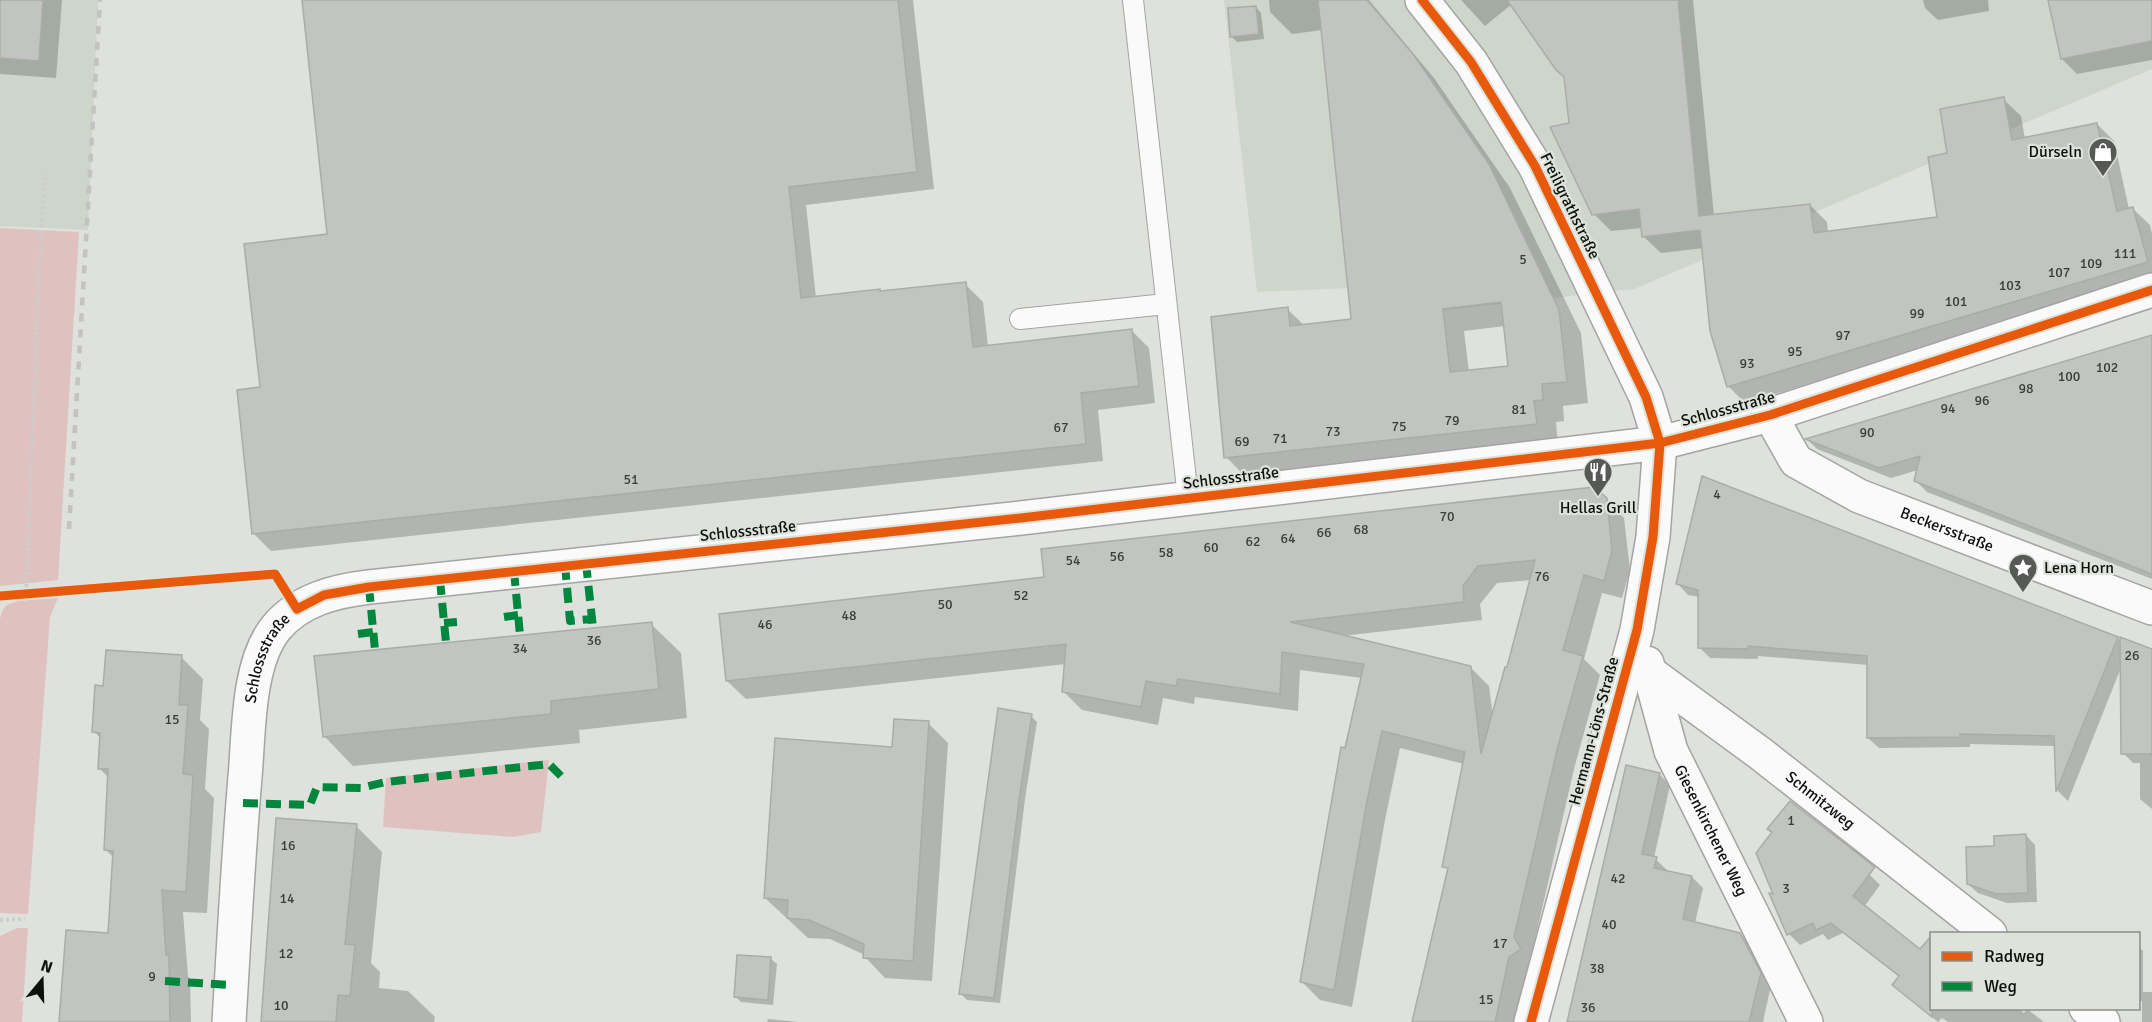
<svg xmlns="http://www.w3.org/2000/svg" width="2152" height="1022" font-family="Signika,sans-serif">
  <rect width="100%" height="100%" fill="#dee1dc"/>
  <!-- built -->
  <path fill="#ced6cb" d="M0,0H98L88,230L0,226Z
    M1224,0H2152V69L1634,289L1392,316L1349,288L1257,292Z"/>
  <!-- green -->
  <path fill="#dfc1c0" d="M0,228L79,232L58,580L0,586Z
    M58,598L50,617L28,914L0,913V619C1,615 2,610 6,606C16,598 45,599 58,598Z
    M549,760L541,832L513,837L383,827L386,778Z
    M17,928H28L22,1022H0V936Z"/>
  <!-- shadow -->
  <path fill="#0003" fill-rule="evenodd" d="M0,0H62L56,78L0,74Z
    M303,0H913L934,189L806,205L816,298L965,284L983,302L988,346L1132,331L1149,348L1155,403L1098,410L1103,461L271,551L253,533L262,389L329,236Z
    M1269,0H1369L1434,78L1510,188L1581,333L1588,403L1563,406L1564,421L1556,422L1558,445L1248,479L1226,457L1287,309L1305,326L1353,321L1322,30L1292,34L1270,12ZM1505,326L1509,367L1469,372L1464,331Z
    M1461,0H1693L1714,216L1810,205L1827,222L1828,233L1939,218L1949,154L2003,99L2021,116L2025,139L2097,124L2114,141L2129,209L2132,208L2150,225L2152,234V282L1745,403L1728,386L1704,248L1661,253L1643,236L1642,228L1611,231L1594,214L1571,124L1566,77L1512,4L1485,26Z
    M1923,0H1988L1989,11L1938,20L1925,8Z
    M2050,0H2152V60L2077,74L2062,59Z
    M1256,7L1261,13L1264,39L1237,42L1231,36Z
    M2152,337V579L1927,492L1916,481L1918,470L1891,478L1817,449L1808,440Z
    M1606,499L1624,518L1630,570L1622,598L1602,593L1584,659L1600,675L1574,769L1531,957L1538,968L1516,1022H1414L1449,871L1444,866L1464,764L1400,748L1385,820L1352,1007L1320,1000L1302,982L1362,678L1300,670L1298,711L1195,697L1194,704L1163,698L1158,725L1082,710L1063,691L1066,664L746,699L727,681L1045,579ZM1531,580L1508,669L1493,717L1489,686L1471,668L1342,636L1482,620L1480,604L1497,583Z
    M1678,584L2118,638L2122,642L2152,651V809L2140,799V763H2133L2123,753L2122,665L2068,801L2058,791L2056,746L1970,744V747L1879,748L1868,738L1869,665L1758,656V659L1710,658L1699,647V597L1688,595Z
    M651,624L681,653L687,718L579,730L580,743L353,766L324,736Z
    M181,657L203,679L200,720L209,729L205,789L214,798L207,913L183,912L188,976L190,979L191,1022H61L109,935L114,858L105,849L109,778L99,768L101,739L94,731L105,687Z
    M1031,716L1037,722L1025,799L1000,1003L967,1000L961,994Z
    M928,723L948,743L932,981L885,978L865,957V955L830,939L808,938L765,898L894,748Z
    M1659,774L1670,785L1654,858L1667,870V872L1692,877L1703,888L1695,923L1740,934L1751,945L1771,985L1763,1022H1568Z
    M356,826L382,852L371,963L380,972L379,988L408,991L435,1017L434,1022H263Z
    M2026,835L2035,845L2037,902L2007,903L1978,893L1968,884L1996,848Z
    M1869,874L1880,885L1864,907L1932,1008H2018L2024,1013L2027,1009L2044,1022H1948L1942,1018L1938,1022L1894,985L1900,977L1843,933L1828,940L1823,934L1800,945L1789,934Z
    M2138,946L2143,951V992H2152V1022H2142V1001H2138Z
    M771,959L777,964L773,1005L741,1002L735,996Z
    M768,1019L799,1022H767Z"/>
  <!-- building -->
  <path fill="#c1c4c0" stroke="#aaaca8" stroke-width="1.5" fill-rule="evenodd" d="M0,0H43L39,61L0,58Z
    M302,0H898L917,172L789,187L801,298L880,289V291L966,282L973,347L1132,329L1139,386L1081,393L1086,444L252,534L237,390L260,387L244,244L327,234Z
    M1318,0H1367L1413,54L1489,164L1559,310L1567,382L1542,384L1543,400L1534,401L1537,424L1224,458L1211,317L1288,307L1290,326L1351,319ZM1501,302L1508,366L1450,372L1443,309Z
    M1507,0H1678L1699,216L1810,204L1814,233L1937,217L1928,157L1947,153L1940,109L2004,97L2012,140L2097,123L2117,211L2133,207L2148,262L1727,387L1710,331L1700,230L1642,237L1639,209L1592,215L1550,127L1569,123L1564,77L1556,70Z
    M2048,0H2152V41L2061,59Z
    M1256,6L1259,34L1230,37L1228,8Z
    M2152,335V574L1914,481L1920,456L1879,468L1805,439Z
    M1702,476L2118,637L2056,792L2054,736L1960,734V737L1867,738V656L1748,646V649L1698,648V590L1676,584Z
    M1594,487L1607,498L1612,551L1604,581L1584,575L1563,650L1583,656L1557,750L1514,937L1521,949L1509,957L1495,1022H1412L1448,868L1442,867L1465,752L1382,731L1367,801L1334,990L1300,982L1341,747L1345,748L1364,664L1282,652L1280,694L1178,679L1176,686L1146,681L1141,707L1062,692L1066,644L726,681L719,614L1044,577L1041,549ZM1535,560L1507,667H1505L1481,754L1471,666L1290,622L1464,602L1463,586L1478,566Z
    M652,622L659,689L551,701V714L323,737L314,656Z
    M2120,637L2152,649V754H2121Z
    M106,650L182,655L179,705H188L183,774L193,775L186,892L162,890L166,955H169L170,1022H59L66,930L108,933L113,851L104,850L108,769H98L100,733L92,732L95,685L103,686Z
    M998,708L1032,714L1020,793L994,998L959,994Z
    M894,719L929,721L913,961L863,958L864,944L809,920L787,918L788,900L764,898L775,738L892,747Z
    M1626,765L1660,773L1642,854L1657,857L1654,868L1692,876L1683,919L1740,933L1761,973L1749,1022H1567Z
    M1790,801L1875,867L1853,896L1920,949L1932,935V1017L1892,985L1899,976L1831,923L1816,930L1813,923L1787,935L1769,893L1773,894L1756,853L1772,832L1767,829Z
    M276,818L357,824L345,944L355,945L350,996L338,995L336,1022H261Z
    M2026,834L2028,893L1996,894L1967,884L1966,847L1994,846V836Z
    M737,955L771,957L768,1000L734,997Z"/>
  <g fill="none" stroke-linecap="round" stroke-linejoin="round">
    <!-- lane casing -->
    <g stroke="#a3a5a2" stroke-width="22">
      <path id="lane" d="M1133,0L1188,498
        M1020,319L1166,304"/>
    </g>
    <!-- street casing -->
    <g stroke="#a3a5a2" stroke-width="36">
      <g id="street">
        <path d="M1422,0L1471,62L1535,166L1646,397L1660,443L1653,537L1637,630L1531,1022"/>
        <path id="s1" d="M1770,415L1796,461L1859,496L2152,608"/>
        <path id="s2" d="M1647,663L1671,751L1806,1022"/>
        <path id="s3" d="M1649,672L1761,754L1990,934"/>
        <path d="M2086,1008L2103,1022"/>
      </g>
    </g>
    <!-- secondary casing -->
    <g stroke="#a3a5a2" stroke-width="36">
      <g id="secondary">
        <path id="s4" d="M229,1022C234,940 238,859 245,777C249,733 247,664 276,628C299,600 335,591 369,587L1021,518L1660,443L1770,415L2152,290"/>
      </g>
    </g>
    <!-- path -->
    <path stroke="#cccdcc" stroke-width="4" stroke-dasharray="3 3" stroke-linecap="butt" d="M26,593L41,228L46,172
      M0,920L25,919"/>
    <!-- lane -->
    <use href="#lane" stroke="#fafafa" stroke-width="20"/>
    <!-- street -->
    <use href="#street" stroke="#fafafa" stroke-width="33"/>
    <!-- secondary -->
    <use href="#secondary" stroke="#fafafa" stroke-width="33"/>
    <!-- rail -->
    <path stroke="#c3c3c2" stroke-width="4.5" stroke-dasharray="8 8" stroke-linecap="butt" d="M69,529L100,0"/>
    <!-- quiet -->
    <path stroke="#00873e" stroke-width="8" stroke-dasharray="15 8" stroke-linecap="butt" d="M586,563L593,628
      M565,565L570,621L592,619
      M514,571L520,635
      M440,580L446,643
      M369,587L375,650
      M504,617L518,615
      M444,623L457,622
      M358,634L373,632
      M243,803L310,805L317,787L361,788L386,782L549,764L566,781
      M165,981L231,985"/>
    <!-- cycleway casing -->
    <g stroke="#dde3da" stroke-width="13">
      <path id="cycleway" d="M1422,0L1471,62L1535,166L1646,397L1660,443L1653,537L1637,630L1531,1022
        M0,596L275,574L297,609L324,595L369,587L1021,518L1660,443L1770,415L2152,290"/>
    </g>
    <!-- cycleway -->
    <use href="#cycleway" stroke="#e8590c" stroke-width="9"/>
  </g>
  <!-- icons -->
  <defs>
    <g id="shop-pin" transform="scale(1.5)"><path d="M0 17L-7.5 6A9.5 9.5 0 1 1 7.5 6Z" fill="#565955" stroke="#dde3da"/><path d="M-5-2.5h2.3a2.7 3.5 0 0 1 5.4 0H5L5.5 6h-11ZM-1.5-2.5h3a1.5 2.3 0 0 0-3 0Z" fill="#fff"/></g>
    <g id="restaurant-pin" transform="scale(1.5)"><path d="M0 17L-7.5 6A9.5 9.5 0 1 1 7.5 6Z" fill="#565955" stroke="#dde3da"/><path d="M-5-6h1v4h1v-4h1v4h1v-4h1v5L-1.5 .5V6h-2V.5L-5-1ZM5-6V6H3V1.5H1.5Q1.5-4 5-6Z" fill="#fff"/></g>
    <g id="sight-pin" transform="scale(1.5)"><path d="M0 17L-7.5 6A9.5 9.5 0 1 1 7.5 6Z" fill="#565955" stroke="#dde3da"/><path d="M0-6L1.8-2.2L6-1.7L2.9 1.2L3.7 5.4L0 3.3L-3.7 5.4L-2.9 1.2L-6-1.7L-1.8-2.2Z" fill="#fff"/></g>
  </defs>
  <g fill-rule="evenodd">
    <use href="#shop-pin" x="2103" y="152"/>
    <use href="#restaurant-pin" x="1598" y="472"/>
    <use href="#sight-pin" x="2023" y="568"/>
  </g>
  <g text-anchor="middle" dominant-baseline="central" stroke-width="4.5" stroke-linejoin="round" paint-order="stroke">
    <!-- number labels -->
    <g font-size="14" fill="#3a3d39">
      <text x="2125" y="253">111</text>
      <text x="1523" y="259">5</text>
      <text x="2091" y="263">109</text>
      <text x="2059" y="272">107</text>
      <text x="2010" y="285">103</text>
      <text x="1956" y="301">101</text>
      <text x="1917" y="313">99</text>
      <text x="1843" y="335">97</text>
      <text x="1795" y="351">95</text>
      <text x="1747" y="363">93</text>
      <text x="2107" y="367">102</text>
      <text x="2069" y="376">100</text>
      <text x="2026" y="388">98</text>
      <text x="1982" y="400">96</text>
      <text x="1948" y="408">94</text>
      <text x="1519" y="409">81</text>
      <text x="1452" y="420">79</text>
      <text x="1399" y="426">75</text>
      <text x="1061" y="427">67</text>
      <text x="1333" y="431">73</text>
      <text x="1867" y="432">90</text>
      <text x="1280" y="438">71</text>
      <text x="1242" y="441">69</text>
      <text x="631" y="479">51</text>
      <text x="1717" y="494">4</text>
      <text x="1447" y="516">70</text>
      <text x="1361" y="529">68</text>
      <text x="1324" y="532">66</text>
      <text x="1288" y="538">64</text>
      <text x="1253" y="541">62</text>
      <text x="1211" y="547">60</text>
      <text x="1166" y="552">58</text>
      <text x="1117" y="556">56</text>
      <text x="1073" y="560">54</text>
      <text x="1542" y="576">76</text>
      <text x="1021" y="595">52</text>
      <text x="945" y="604">50</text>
      <text x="849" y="615">48</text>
      <text x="765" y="624">46</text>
      <text x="594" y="640">36</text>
      <text x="520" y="648">34</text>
      <text x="2132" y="655">26</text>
      <text x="172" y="719">15</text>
      <text x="1791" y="820">1</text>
      <text x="288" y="845">16</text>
      <text x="1618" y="878">42</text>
      <text x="1786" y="888">3</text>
      <text x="287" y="898">14</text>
      <text x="1609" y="924">40</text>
      <text x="1500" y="943">17</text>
      <text x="286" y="953">12</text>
      <text x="1597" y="968">38</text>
      <text x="152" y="976">9</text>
      <text x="1486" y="999">15</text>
      <text x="281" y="1005">10</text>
      <text x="1588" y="1007">36</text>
    </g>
    <!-- poi labels -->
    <g font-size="16" fill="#0d100c" stroke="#dde3da" text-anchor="end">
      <text x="2082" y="152">Dürseln</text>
      <text x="1598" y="508" text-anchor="middle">Hellas Grill</text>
      <text x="2044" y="568" text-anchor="start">Lena Horn</text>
    </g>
    <!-- street labels -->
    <g font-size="16" fill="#0d100c" stroke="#dde3da">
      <text transform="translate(1570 206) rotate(64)">Freiligrathstraße</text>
      <text transform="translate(1728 409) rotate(-15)">Schlossstraße</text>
      <text transform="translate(1231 478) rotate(-7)">Schlossstraße</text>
      <text stroke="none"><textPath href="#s1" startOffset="219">Beckersstraße</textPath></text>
      <text transform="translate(748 531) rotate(-6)">Schlossstraße</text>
      <text stroke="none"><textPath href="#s4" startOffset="368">Schlossstraße</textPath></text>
      <text transform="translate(1594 731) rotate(-75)">Hermann-Löns-Straße</text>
      <text stroke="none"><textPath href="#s3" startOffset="214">Schmitzweg</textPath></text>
      <text stroke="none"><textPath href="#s2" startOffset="180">Giesenkirchener Weg</textPath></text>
    </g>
  </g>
  <!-- legend -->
  <rect x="1930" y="932" width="210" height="78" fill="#dde3da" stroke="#8a8f88" stroke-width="1.5"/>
  <rect x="1942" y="952" width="30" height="9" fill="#e8590c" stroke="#8a8f88" stroke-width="1.5"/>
  <text x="1984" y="962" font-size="18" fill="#0d100c">Radweg</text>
  <rect x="1942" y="982" width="30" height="9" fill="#00873e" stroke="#8a8f88" stroke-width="1.5"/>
  <text x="1984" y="992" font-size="18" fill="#0d100c">Weg</text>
  <!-- north arrow -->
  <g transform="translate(42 980) rotate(19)" stroke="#dde3da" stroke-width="4.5" paint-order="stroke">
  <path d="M0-4.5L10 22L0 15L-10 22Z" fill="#0d100c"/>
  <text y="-9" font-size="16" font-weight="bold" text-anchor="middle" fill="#0d100c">N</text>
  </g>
</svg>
